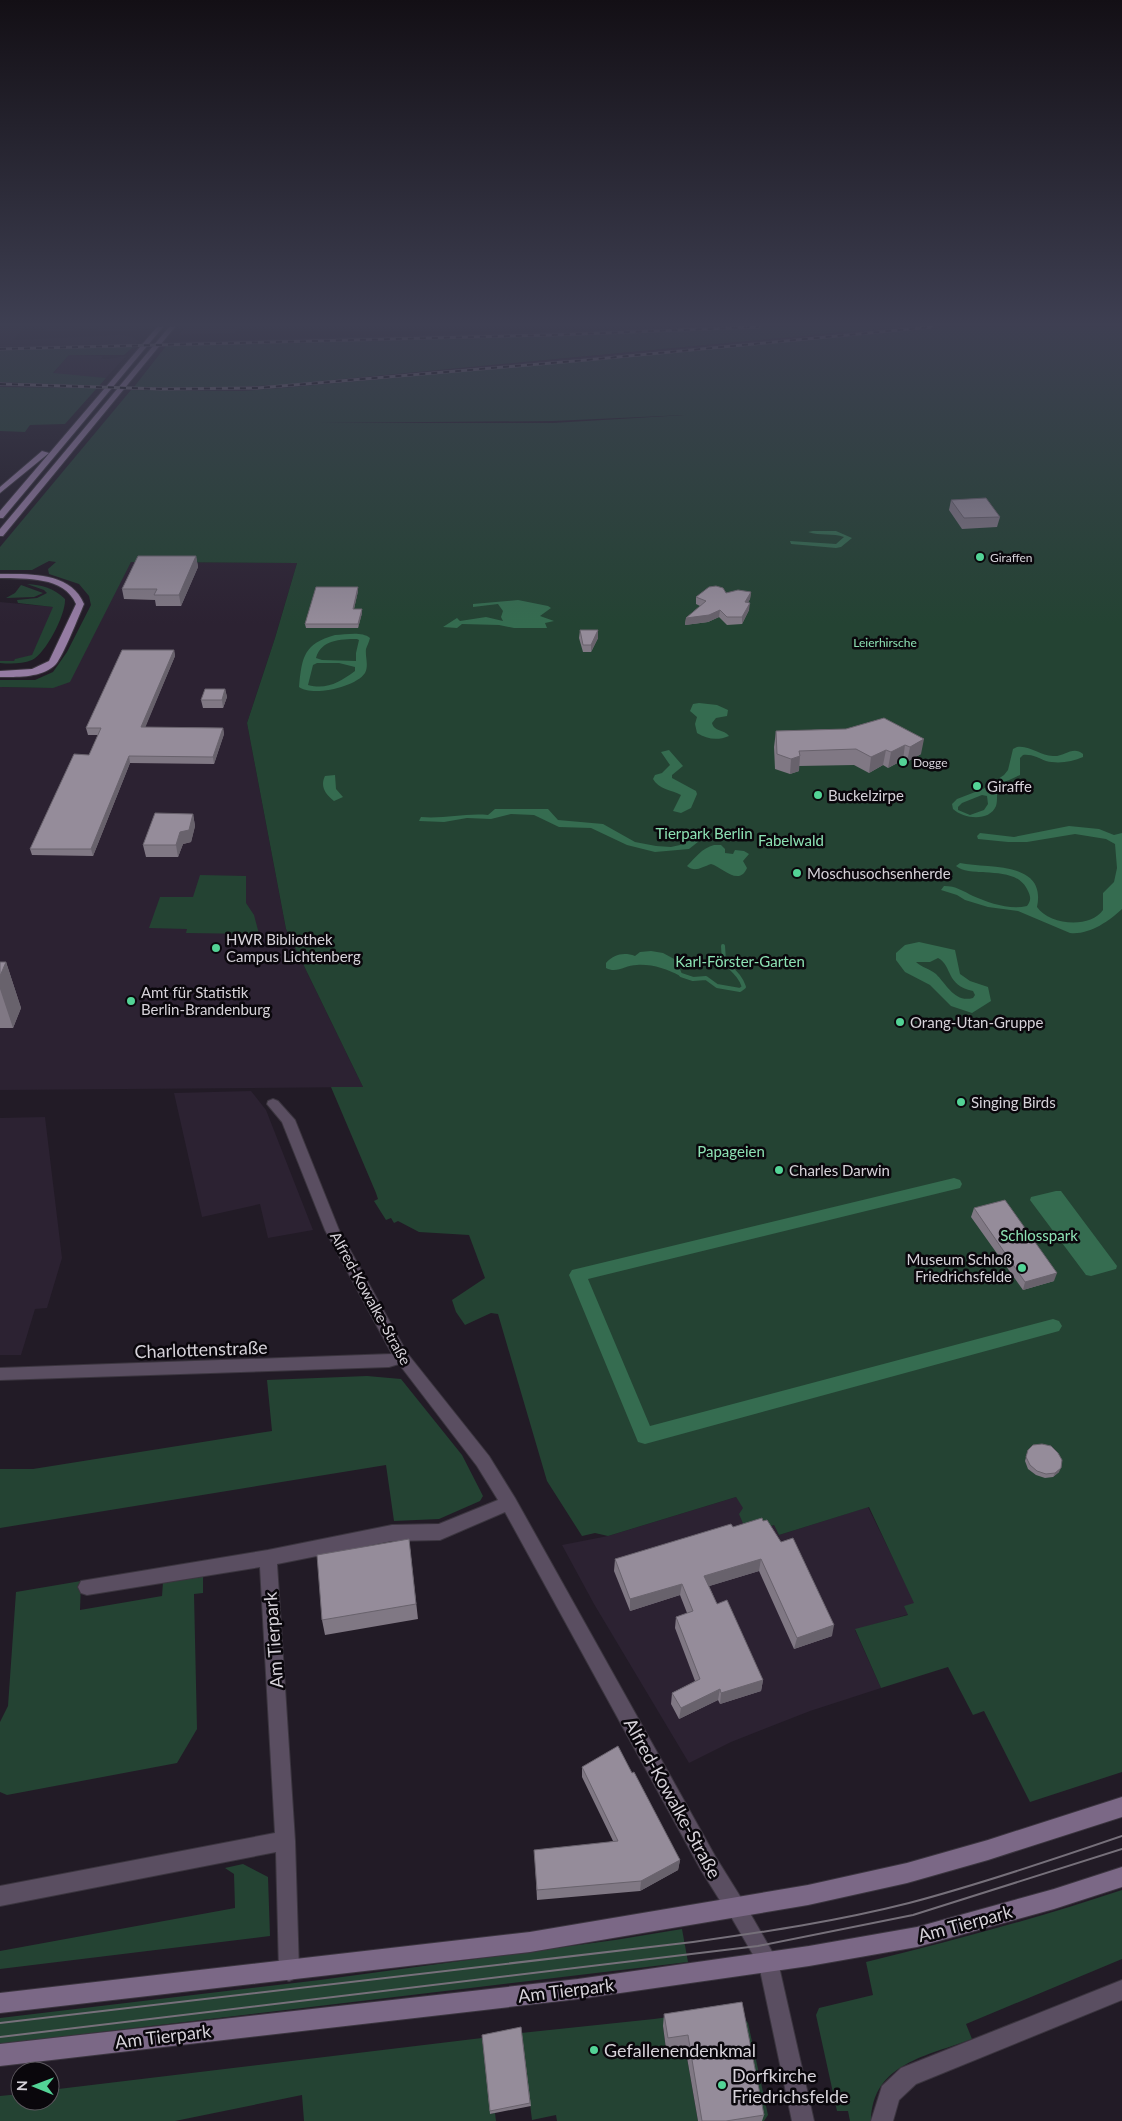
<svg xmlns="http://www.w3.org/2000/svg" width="1122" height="2121" font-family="Lato,sans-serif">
  <rect width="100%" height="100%" fill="#221b26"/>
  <!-- built -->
  <path fill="#2c2232" d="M0,327H24L14,340L120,335L133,337L138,341L133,347L0,350Z
    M48,327H151L149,329L96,332L99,328L44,332Z
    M185,327H241L234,333L179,335Z
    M704,327H777L557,336L166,346L169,342Z
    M897,327H951L282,388L242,391L131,390L134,387H235L318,382Z
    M69,355L103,356L101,359H108L126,356L106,378L53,374Z
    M0,382H12L99,386L97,388L0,387Z
    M131,562L297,563L275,638L247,723L286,929L363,1087L0,1090V687L53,688Z
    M0,602L54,607L32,656L16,659L14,661H0Z
    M251,1091L266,1110L313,1230L268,1238L260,1204L202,1217L174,1093Z
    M45,1117L62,1258L47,1308L35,1309L21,1355H0V1118Z
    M736,1497L760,1530L774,1525L779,1535L868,1507L915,1603L909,1614L855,1630L881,1688L810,1711L731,1742L689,1763L594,1604L562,1545L608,1536Z"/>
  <!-- green -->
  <path fill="#244333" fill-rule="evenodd" d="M777,327H897L279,385L211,388L134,387L166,346L557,336Z
    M951,327H1122V1772L1030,1802L984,1711L973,1715L948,1667L881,1688L855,1629L908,1615L904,1606L914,1603L869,1507L779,1535L774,1525L760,1530L745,1528L739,1514L743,1508L736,1497L608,1536L595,1533L582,1536L547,1481L498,1314L491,1313L465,1325L456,1312L452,1300L485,1278L469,1235L419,1232L398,1221L394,1223L391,1218L386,1220L374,1201L378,1199L376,1193L331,1087H363L286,929L247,723L275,638L297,563L131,562L70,682L53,688L0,687V680H35L53,672L67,652L91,605L89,596L79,584L49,574L48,569L56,562L49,561L32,570H0V547L131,390L242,391L282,388ZM685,415L553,423H320L553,421Z
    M133,347L124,355H69L53,373L106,378L99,386L0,382V350Z
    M0,387L97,388L65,424L30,425L25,432L0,431Z
    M27,584C42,585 54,588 65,599C66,614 46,653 32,660C22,664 11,664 0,663V661H14L15,659L32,655L53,607L18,603L17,600L37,598L47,593L44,590Z
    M21,585L43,593L34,597L6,598L15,593Z
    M200,875L246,876V903L254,915L259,934L186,933L187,929L149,928L160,897H193Z
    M367,1376L401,1379L462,1455L483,1496L480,1501L439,1519L394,1521L386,1465L0,1528V1469H33L272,1431L267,1380Z
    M203,1576V1593L194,1594L197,1729L177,1763L7,1795L0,1792V1722L8,1706L16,1592L81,1581L80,1610L162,1596L163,1582Z
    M243,1864L268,1877L270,1936L0,1969V1951L235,1908L234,1874L225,1868Z
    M1122,1890V1959L966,2024L972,2039C928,2056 872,2063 871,2121H850L848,2111H837L816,2015L819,2008L873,1995L866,1962C952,1941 1038,1918 1122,1890Z
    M682,1929L688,1962L0,2044V2018L320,1980L615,1940Z
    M735,2008L748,2023L768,2115L764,2121H760L683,2023L663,2026L666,2049L685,2046L698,2121H557L556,2115L532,2120L521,2033L654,2019Z
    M482,2038L491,2114L495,2113L496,2121H304L302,2095L175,2121H0V2096L20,2094V2101H50V2090Z"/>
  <!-- water -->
  <path fill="#356c50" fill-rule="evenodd" d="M813,531H836L852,538L841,547L836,548L791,544L790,541L836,544L844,537C833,533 820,536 808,532Z
    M518,600L548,606L551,608L540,616L554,621L545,623L547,628H514L499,625L462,624L457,628L443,627L457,618L460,621L486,617L503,621L501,617L503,611L498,604L473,607V604Z
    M335,635C346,635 361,631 370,638C369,642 367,646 366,649C365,657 369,665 365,673C356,687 312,697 299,687C302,656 304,644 335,635ZM357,639L359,640L356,653V661L322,660L316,658C321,640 340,639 357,639ZM317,663H339L355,667V671C340,682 327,690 308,685L313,665Z
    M699,703L717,705L728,710L727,716L716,718L712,723C714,732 724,729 729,736C717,741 707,739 697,733L695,724L697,717L690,711L693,704Z
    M1017,747C1030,745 1040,756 1053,756C1064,757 1073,745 1083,754V757C1072,762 1058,764 1046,761C1038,758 1032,754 1023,755L1020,758V775L998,785C996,793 998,799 996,806C989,822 964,819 953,809L952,804L957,799L983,789L1004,775L1008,770L1013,749ZM982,795L987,796L988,804L984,810L970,815L958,810V807L962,803Z
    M669,750L683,766L672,775V778L696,791L697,794L691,808L681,813L673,811L681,795C672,790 658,789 653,779L655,775L662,773L670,765L661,752Z
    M335,775L336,789L343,797L334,801C325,794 320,786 325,776Z
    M495,809H548L558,820L603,824L635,842L656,846L671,847L680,845L691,837L703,838L689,849L655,852L627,845L591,828L559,827L534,815L511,814L491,819L467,818L444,822L419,821L421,817C444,819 465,813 488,815Z
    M1069,826L1099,829L1114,835L1122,833V909C1108,922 1089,935 1070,933L1018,911L988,907L965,900L957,895L941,890L944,886C956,886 963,891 973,896C989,903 1009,910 1027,906C1031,901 1031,897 1028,891C1016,863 972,879 956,866L960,863C987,869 1047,860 1037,907C1049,925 1090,929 1103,910V893L1114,882L1117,868L1115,844L1106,839L1075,834L1027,842H1008L978,839L977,836L980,833L1014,837Z
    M714,845H721L725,849V853L733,854L735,850L744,851L749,854L743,861L747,868C739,887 722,867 711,864C702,867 695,873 687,866C695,858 702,848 714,845Z
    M919,942L955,950L960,974L970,981L988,987L991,1001L972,1013L951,1006L930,985L905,972L896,960V953L905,945ZM938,958C953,966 945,985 973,991L975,995L973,998C955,1003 947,985 936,974C930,969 921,967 916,962H930Z
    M651,951L663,953L676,960L682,974L680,976C667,969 652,964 637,965C625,965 617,974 606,968V963C614,954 624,952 635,956L640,952Z
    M1056,1191H1061L1117,1266L1116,1269L1091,1276L1086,1275L1030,1200L1031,1197Z"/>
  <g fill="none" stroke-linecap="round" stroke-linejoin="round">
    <!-- stream -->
    <path stroke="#356c50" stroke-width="4" d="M681,975L693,979L706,978L717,986L740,990L744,987C740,975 732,970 724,961L723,946"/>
    <!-- canal -->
    <path fill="#356c50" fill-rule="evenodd" d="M954,1178L960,1180L962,1184L960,1188L588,1279L650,1426L1053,1319L1059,1321L1062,1326L1059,1331L645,1444L638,1442L569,1275L572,1270Z"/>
    <!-- minor casing -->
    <g stroke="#3b353f" stroke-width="2">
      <path id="minor" d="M273,1099L278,1101L295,1120L339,1230L407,1353L489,1456L515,1498L715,1856L743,1901L746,1908L743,1915L736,1918L729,1915L701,1870L505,1512L440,1540L392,1541L277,1564L295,1841L299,1971L296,1978L289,1981L282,1978L279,1971L276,1852L0,1906V1886L275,1833L260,1567L87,1595L81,1593L78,1587L81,1581L268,1550L392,1525L439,1524L498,1500L477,1466L399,1364L389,1367L0,1380V1368L392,1354L325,1230L282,1122L267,1104L268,1101Z
        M1122,1980V2000L916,2084L899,2100L893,2121H871L882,2086L901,2068Z"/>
    </g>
    <!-- tertiary casing -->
    <g stroke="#3b353f" stroke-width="2">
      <path id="tertiary" d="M736,1898L743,1901L778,1962L814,2121H792L759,1965L726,1908L729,1901Z"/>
    </g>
    <!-- secondary casing -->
    <g stroke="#3b353f" stroke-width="2">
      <path id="secondary" d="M1122,1797V1817L988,1860L907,1883L808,1905L530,1952L0,2013V1993L530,1932L808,1885L907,1863L988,1840Z
        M1122,1867V1887L1054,1909L917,1947L809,1966L578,1999L0,2066V2044L578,1979L809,1946L917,1927L1054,1889Z"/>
    </g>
    <!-- primary casing -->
    <g stroke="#3b353f" stroke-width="2">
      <path id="primary" d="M157,327H163L3,518H0V511Z
        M169,327H175L3,536H0V529Z
        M42,451L49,453L0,493V487Z
        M0,574C30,574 71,572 84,604C79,616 63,656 56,664C43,678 17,677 0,677V671L32,669L49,661L76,604C64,576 26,579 0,578Z"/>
    </g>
    <!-- minor -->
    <use href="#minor" fill="#5a4e61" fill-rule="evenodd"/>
    <!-- tertiary -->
    <use href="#tertiary" fill="#5a4e61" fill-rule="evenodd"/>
    <!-- secondary -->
    <use href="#secondary" fill="#7b6886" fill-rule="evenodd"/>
    <!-- primary -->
    <use href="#primary" fill="#957ca3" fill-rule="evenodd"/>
    <!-- tram -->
    <path stroke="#76707a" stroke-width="2" d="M0,2023L693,1942C765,1932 838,1921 909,1903C981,1884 1052,1860 1122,1836
      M0,2037L758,1946L913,1915L1122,1849"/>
    <!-- rail casing -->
    <g stroke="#76707a" stroke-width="3">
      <path id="rail" d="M0,349L552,335L759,327
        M0,384L162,389L258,388L586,360L931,327"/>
    </g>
    <!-- rail -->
    <use href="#rail" stroke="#0a070c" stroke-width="2" stroke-dasharray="6" stroke-linecap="butt"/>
  </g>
  <!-- wall -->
  <path fill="#807884" d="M951,500L1000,517L997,527L962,529L949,510Z
    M196,556L198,567L181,606H156L155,600L124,599L122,589Z
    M358,591L354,609H362V613L358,628H306L305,624Z
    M751,592L750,599L748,602L749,610L742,624L727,625L719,617L708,622L685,625L686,618L700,606L696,604V597L726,593Z
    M580,630H598V638L591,652H583L579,638Z
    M174,650L175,656L145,727L223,728L224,734L214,764L130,763L93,856L32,855L30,849L89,755L98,735H88L86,728Z
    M225,689L227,697L223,708H203L201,700Z
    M884,718L921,754L907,762L903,760L888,768L883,765L869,773L854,765L799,766V771L790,774L775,769L774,747L776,731L846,729Z
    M193,814L195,826L191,842L183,844L178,857H146L143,845Z
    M0,962H6L21,1008L13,1028H0Z
    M974,1208L1054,1281L1023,1290L971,1217Z
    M1028,1450L1059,1472L1053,1477L1045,1478L1036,1475L1028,1469L1025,1461Z
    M733,1527L832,1636L794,1649L759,1571L709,1586L717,1604L763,1680L761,1691L720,1704L718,1700L679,1719L671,1704L672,1693L695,1681L675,1628L676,1617L687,1613L680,1595L630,1611L614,1571L615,1559Z
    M409,1539L418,1619L325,1635L322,1620Z
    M582,1767L632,1773L680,1860L678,1870L640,1891L537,1900L535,1860L613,1841L582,1777Z
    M742,2002L764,2115L762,2121H698L685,2046L666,2049L663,2026L664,2014Z
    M521,2027L531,2106L490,2114L482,2035Z"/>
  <!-- shaded-wall -->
  <path fill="#68626c" d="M196,556L198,567L181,606L179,595Z
    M358,587V591L353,613V609Z
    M751,592L750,599L745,609V602Z
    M750,603L749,610L742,624V617Z
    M362,609V613L358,628V624Z
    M720,610L719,617L708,622L685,625L686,618Z
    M598,630V638L591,652V645Z
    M174,650L175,656L143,733L141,727Z
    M225,689L227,697L223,708L222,700Z
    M223,728L224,734L214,764L213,757Z
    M924,739L921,754L907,762L910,747Z
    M905,745L903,760L888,768L891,752Z
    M886,750L883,765L869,773L871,757Z
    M129,756L130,763L93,856L91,849Z
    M800,756L799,771L790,774L791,759Z
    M193,814L195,826L191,842L183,844L178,857L176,845L180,832Z
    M6,962L21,1008L13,1028L0,989V976Z
    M1057,1273L1054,1281L1023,1290L1025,1282Z
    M1061,1468L1059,1472L1053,1477L1055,1473Z
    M761,1559L759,1571L703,1588L704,1576Z
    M682,1584L680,1595L630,1611V1599Z
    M834,1625L832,1636L794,1649L797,1638Z
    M763,1680L761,1691L720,1704L721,1693Z
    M720,1689L718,1700L679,1719L681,1708Z
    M680,1860L678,1870L640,1891L641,1881Z"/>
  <!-- building -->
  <path fill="#958c9a" stroke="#68626c" d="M986,498L1000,517L964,518L951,500Z
    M138,556H196L179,595H154L157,589H122Z
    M716,586L723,588L726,593L738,590L751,592L745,602L750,603L742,617H727L720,610L709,615L686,618L706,601L696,597L709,587Z
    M316,587H358L353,609H362L358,624H305Z
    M580,630H598L591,645H583Z
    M122,650H174L141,727L223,728L213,757L129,756L91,849H30L74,754L89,755L101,728H86Z
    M205,689H225L222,700H201Z
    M884,718L924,739L910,747L905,745L891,752L886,750L871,757L856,749L799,751L800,756L791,759L777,754L776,731L846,729Z
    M155,813L193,814L189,830L180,832L176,845H143Z
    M0,962H6L0,976Z
    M1005,1200L1057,1273L1025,1282L974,1208Z
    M1042,1444L1051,1446L1058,1453L1062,1460L1061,1468L1055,1473L1046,1474L1037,1471L1030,1465L1026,1457L1028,1450L1033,1445Z
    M762,1518L763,1521L767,1520L781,1542L793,1538L834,1625L797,1638L761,1559L704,1576L717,1604L727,1600L763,1680L721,1693L720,1689L681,1708L672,1693L700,1679L676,1617L693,1611L682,1584L630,1599L615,1559L731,1524L733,1527Z
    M409,1539L416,1604L322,1620L317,1555Z
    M618,1746L632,1773L634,1772L680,1860L641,1881L537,1890L534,1850L618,1841L582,1767Z
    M742,2002L764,2115L726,2121H702L688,2035L668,2038L664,2014Z
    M521,2027L530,2103L490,2111L482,2035Z"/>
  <!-- sky -->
  <linearGradient id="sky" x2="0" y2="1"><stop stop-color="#130f15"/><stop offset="0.52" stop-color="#3e3f52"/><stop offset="1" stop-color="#3e3f52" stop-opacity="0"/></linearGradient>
  <rect width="1122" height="624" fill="url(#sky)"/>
  <!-- markers -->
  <g fill="#53d396" stroke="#0a070c" stroke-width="2">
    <circle cx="980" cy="557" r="5"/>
    <circle cx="903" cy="762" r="5"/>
    <circle cx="977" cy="786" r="5"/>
    <circle cx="818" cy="795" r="5"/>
    <circle cx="797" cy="873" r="5"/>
    <circle cx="216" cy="948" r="5"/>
    <circle cx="131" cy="1001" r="5"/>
    <circle cx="900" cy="1022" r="5"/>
    <circle cx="961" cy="1102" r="5"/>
    <circle cx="779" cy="1170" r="5"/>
    <circle cx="1022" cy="1268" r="5"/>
    <circle cx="594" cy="2050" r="5"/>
    <circle cx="722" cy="2085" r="5"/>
  </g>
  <g text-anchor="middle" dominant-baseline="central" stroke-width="5" stroke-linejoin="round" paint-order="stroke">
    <!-- far-poi labels -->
    <g font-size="12" fill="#d6d2d9" stroke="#0a070c" text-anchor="start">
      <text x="990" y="557">Giraffen</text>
      <text x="913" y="762">Dogge</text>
    </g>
    <!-- far-park labels -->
    <g font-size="12" fill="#8de2b4" stroke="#0a070c">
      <text x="885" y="642">Leierhirsche</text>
    </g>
    <!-- poi labels -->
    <g font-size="15" fill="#d6d2d9" stroke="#0a070c" text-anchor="start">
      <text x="987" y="786">Giraffe</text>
      <text x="828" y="795">Buckelzirpe</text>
      <text x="807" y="873">Moschusochsenherde</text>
      <text x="226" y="939">HWR Bibliothek<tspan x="226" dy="17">Campus Lichtenberg</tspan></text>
      <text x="141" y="992">Amt für Statistik<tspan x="141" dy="17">Berlin-Brandenburg</tspan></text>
      <text x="910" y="1022">Orang-Utan-Gruppe</text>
      <text x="971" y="1102">Singing Birds</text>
      <text x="789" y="1170">Charles Darwin</text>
      <text x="1012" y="1259" text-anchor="end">Museum Schloß<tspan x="1012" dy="17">Friedrichsfelde</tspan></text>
    </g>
    <!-- park labels -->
    <g font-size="15" fill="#8de2b4" stroke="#0a070c">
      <text x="704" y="833">Tierpark Berlin</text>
      <text x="791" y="840">Fabelwald</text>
      <text x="740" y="961">Karl-Förster-Garten</text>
      <text x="731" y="1151">Papageien</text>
      <text x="1039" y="1235">Schlosspark</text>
    </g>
    <!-- street labels -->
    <g font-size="15" fill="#d6d2d9" stroke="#0a070c">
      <text transform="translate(371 1298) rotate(61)">Alfred-Kowalke-Straße</text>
    </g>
    <!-- near-street labels -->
    <g font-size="18" fill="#d6d2d9" stroke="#0a070c">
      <text transform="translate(201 1349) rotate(-2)">Charlottenstraße</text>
      <text transform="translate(273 1640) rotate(-94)">Am Tierpark</text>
      <text transform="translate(673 1798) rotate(61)">Alfred-Kowalke-Straße</text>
      <text transform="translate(965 1923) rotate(-15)">Am Tierpark</text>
      <text transform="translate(566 1990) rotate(-7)">Am Tierpark</text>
      <text transform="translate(163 2036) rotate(-7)">Am Tierpark</text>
    </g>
    <!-- near-poi labels -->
    <g font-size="18" fill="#d6d2d9" stroke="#0a070c" text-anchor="start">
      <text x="604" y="2050">Gefallenendenkmal</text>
      <text x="732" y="2075">Dorfkirche<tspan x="732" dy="21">Friedrichsfelde</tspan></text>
    </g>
  </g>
  <!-- north arrow -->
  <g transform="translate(35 2086) rotate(271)"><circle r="24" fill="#0a070c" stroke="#5c585e"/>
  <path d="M0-4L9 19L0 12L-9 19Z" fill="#53d396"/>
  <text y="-8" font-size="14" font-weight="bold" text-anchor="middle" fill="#d6d2d9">N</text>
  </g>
</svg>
